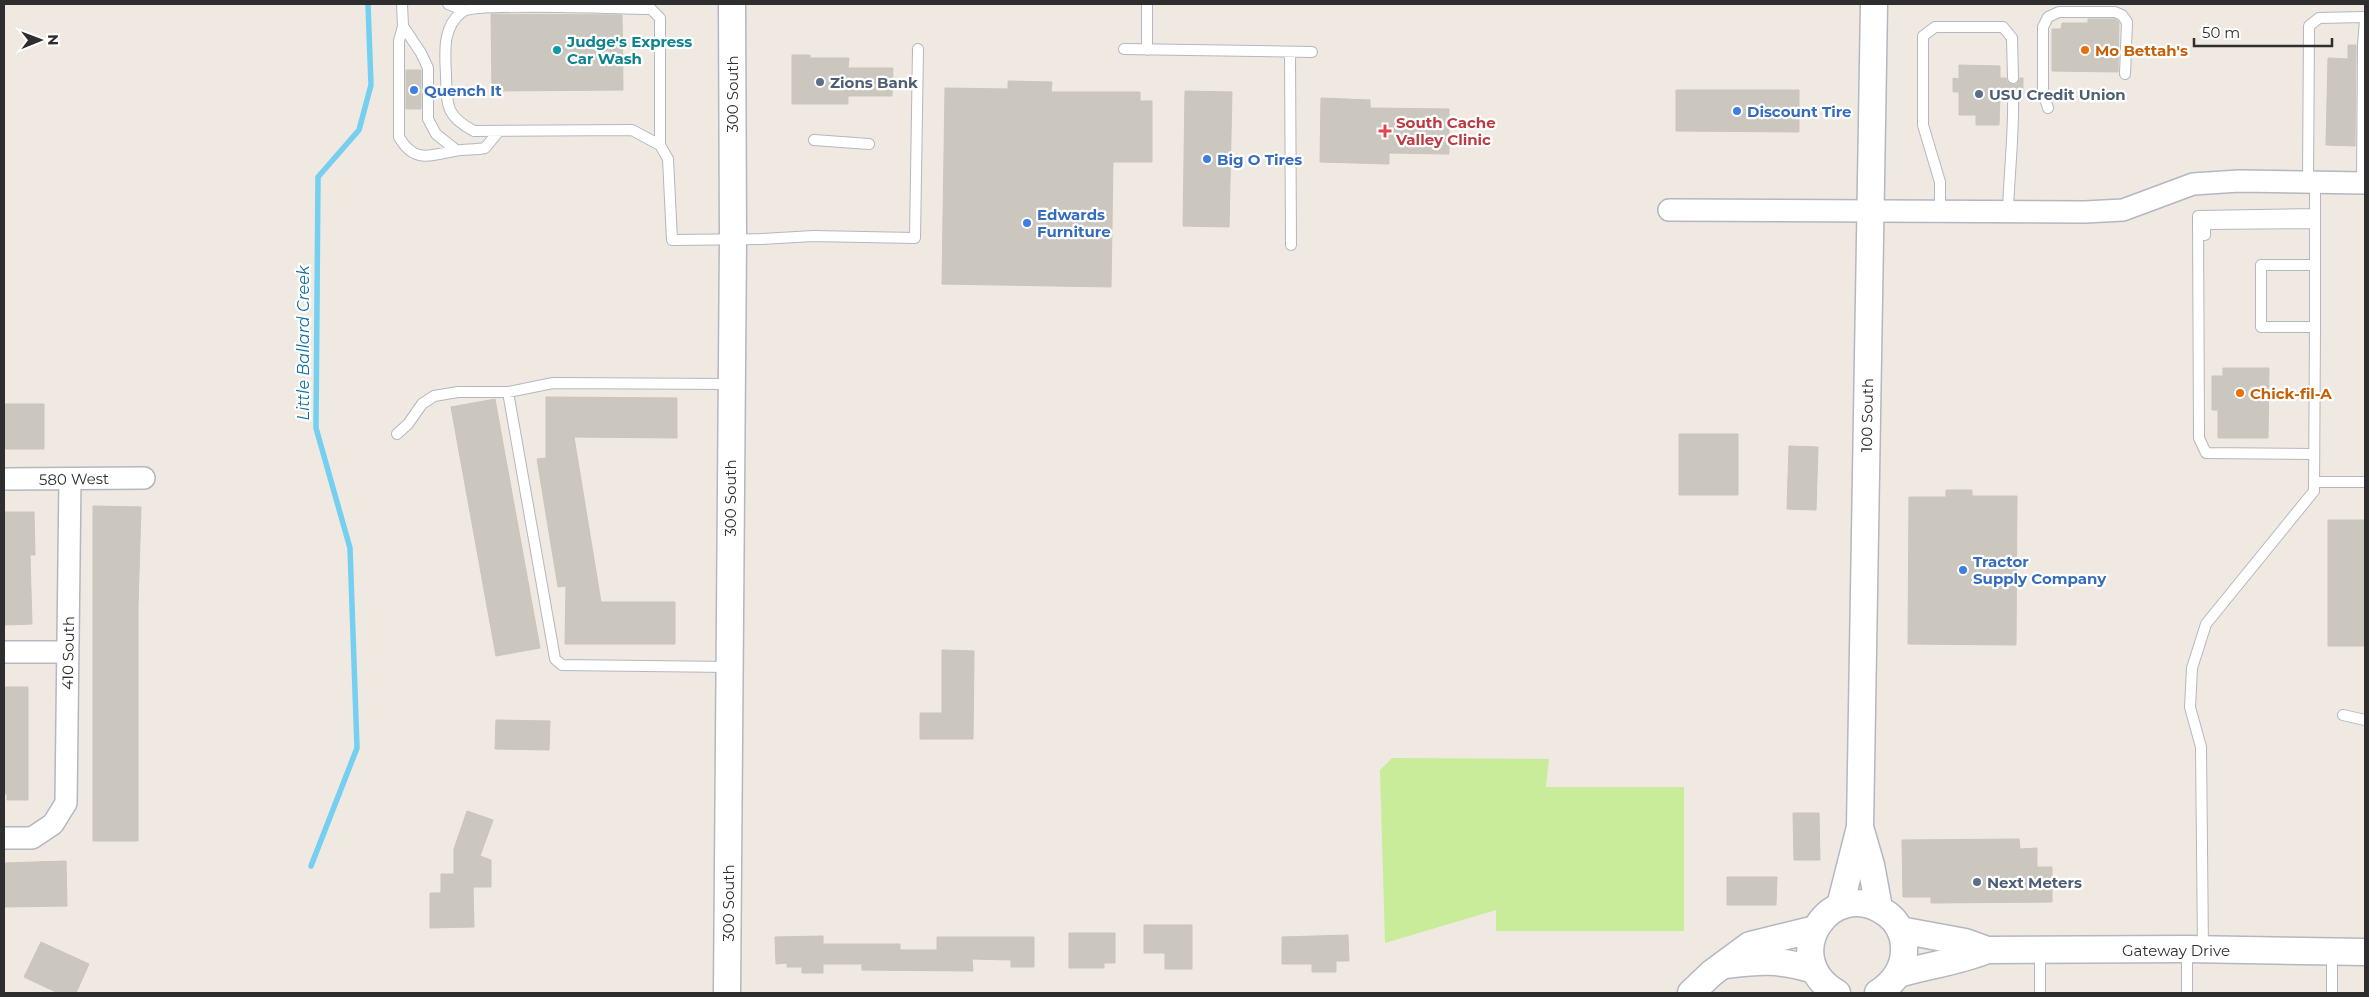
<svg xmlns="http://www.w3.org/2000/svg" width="2369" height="997" font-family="Montserrat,sans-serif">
  <rect width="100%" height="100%" fill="#efe9e1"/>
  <!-- pitch -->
  <path fill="#c9ec9a" d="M1392,758L1549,759L1546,787H1684V931H1496V910L1385,943L1380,770Z"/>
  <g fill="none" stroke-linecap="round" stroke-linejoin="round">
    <!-- stream -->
    <path stroke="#75cff0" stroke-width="5.5" d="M311,866L357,748L350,548L316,428L318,177L359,130L371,85L368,4"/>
  </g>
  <!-- building -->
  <path fill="#cbc7bf" stroke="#cbc5ba" d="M491,14L622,15L623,90L492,91Z
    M2088,19H2115L2119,22L2118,72L2052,71V29H2061L2062,23H2088Z
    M2348,45H2356L2355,146L2326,145L2328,58L2348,59Z
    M792,55H810V58H849L848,68H893L892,96H848V104H792Z
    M1959,65L2000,66V78H2006L2007,82L2013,85L2017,84L2020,78H2023V96H2020L2019,92L2013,89L2009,90L2006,96H2000L1999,125H1976V115H1959V92H1953V78L1959,79Z
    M406,70H421V109H406Z
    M1008,81L1052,82L1051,92H1140V101H1152V162H1113L1111,287L942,284L945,88L1008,89Z
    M1676,90H1799V132L1676,131Z
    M1185,91L1232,92L1229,227L1183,226Z
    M1321,98L1370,100V108L1449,109V154L1389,153V164L1320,162Z
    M2223,368H2269L2268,438H2218V410H2212V376H2223Z
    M546,397L677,398V438L574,437L601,602H675V644H565L566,586L558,587L537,459L546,458Z
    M495,399L540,648L496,656L451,407Z
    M4,404H44V449H4Z
    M1679,434H1738V495H1679Z
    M1789,446L1818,447L1816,510L1787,509Z
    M1946,490H1972V496H2017L2016,645L1908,644L1909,497H1946Z
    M93,506L141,507L138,606V841H93Z
    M4,512H34L35,555H30L32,624L4,625Z
    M2328,520H2365V646H2328Z
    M942,650L974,651L973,739H920V713H942Z
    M4,687H28V800H7V794H4Z
    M496,720L550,721L549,750L495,749Z
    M467,811L493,820L480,856L491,860V887H473L474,927L430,928V893H441V874H454V849Z
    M1793,813H1819L1820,860H1794Z
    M2019,839L2020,849L2037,848V867H2052V902L1931,903V897H1903L1902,840Z
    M66,861L67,906L4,907V863Z
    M1727,877H1777L1776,905H1727Z
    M1144,925H1192V969H1165V953H1144Z
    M1069,933H1115V963H1104V968H1069Z
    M1348,935L1349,961H1336V972H1312V964H1282V937Z
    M823,936V944H900V950H937V937H1034V967H1011V960L972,959L973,971L862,970V964H823V973H802V967H787V963L776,964L775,937Z
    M41,942L89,964L76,993H58L24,977Z"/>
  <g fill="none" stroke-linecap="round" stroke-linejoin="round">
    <!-- service casing -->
    <g stroke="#b4b7c1" stroke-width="12">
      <path id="service" d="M402,4L403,26L399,41V137C414,163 429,156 454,151C464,149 475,150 485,148L499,131
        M448,4L463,10
        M403,26L421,53L428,68V119L436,134L456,150
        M1124,49L1312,52
        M1147,50V4
        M1290,52L1291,245
        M2048,108L2043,92V27L2048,17L2059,12H2115L2122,15L2127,22L2125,74
        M814,140L869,144
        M660,145V18L651,9C623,9 475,2 462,12C442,27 445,53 446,75C447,105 445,116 474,131L632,130L660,145L668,159L672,240L761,239L813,236L915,238L918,49
        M2308,182L2309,26L2319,18L2365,17
        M2315,183V327H2261V265H2315
        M2362,183L2363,45L2365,20
        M1940,212V182L1923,125V36L1935,27H2003L2012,38L2013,78
        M2008,212C2009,174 2014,135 2013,96
        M2205,235V224L2315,223
        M508,392L555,659L562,665L729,667
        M397,434L408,424L422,404L434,396L458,392H508L553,383L731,384
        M2314,454L2206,453L2199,438L2198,216L2315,214
        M2314,482H2365
        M2343,715L2365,720
        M2203,949L2201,747L2190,707L2192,668L2206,624L2314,491L2315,327
        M2187,950V993
        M2040,951V993
        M2332,952V993"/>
    </g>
    <!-- minor casing -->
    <g stroke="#b4b7c1" stroke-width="24">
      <path id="minor" d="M1669,210L2085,212L2123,210L2193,184L2239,181L2365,183
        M4,479L144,478
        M4,652H68
        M4,838H32L53,824L66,803L70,479"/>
    </g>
    <!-- tertiary casing -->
    <g stroke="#b4b7c1" stroke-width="29">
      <path id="tertiary" d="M1860,827L1871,865L1879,908
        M1840,906L1860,827L1874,4
        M1900,930L1965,942L1987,950L2187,949L2365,952
        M1725,965C1760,961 1779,959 1814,970
        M1899,974C1928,965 1959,962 1987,950
        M727,993L733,239L732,4
        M1691,993L1712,973L1750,945L1815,929
        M1837,993C1776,958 1831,873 1887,914C1897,921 1904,934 1904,947C1905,967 1895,982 1878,993"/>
    </g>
    <!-- service -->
    <use href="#service" stroke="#fff" stroke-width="10"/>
    <!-- minor -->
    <use href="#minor" stroke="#fff" stroke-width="21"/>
    <!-- tertiary -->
    <use href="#tertiary" stroke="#fff" stroke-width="26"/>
  </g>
  <!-- markers -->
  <circle fill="#0f9aa8" stroke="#fff" stroke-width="2" cx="557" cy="50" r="5"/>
  <g fill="#e8710a" stroke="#fff" stroke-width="2">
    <circle cx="2085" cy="50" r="5"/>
    <circle cx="2240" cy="393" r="5"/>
  </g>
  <g fill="#5c6f8a" stroke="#fff" stroke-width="2">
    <circle cx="820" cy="82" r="5"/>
    <circle cx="1979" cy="94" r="5"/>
    <circle cx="1977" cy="882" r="5"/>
  </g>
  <g fill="#3f7fe0" stroke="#fff" stroke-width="2">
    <circle cx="414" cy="90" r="5"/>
    <circle cx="1737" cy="111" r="5"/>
    <circle cx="1207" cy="159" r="5"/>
    <circle cx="1027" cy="223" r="5"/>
    <circle cx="1963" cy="570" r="5"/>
  </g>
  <path fill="#e0444e" stroke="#fff" stroke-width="2" d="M1382.5 123.5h5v5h5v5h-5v5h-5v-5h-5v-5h5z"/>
  <g text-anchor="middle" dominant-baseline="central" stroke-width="4.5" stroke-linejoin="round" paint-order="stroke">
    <!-- culture labels -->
    <g font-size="15" font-weight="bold" fill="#0d838f" stroke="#fff" text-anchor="start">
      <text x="567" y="41">Judge's Express<tspan x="567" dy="17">Car Wash</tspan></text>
    </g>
    <!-- food labels -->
    <g font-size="15" font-weight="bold" fill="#c56008" stroke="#fff" text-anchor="start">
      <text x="2095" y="50">Mo Bettah's</text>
      <text x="2250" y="393">Chick-fil-A</text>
    </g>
    <!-- service labels -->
    <g font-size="15" font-weight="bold" fill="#4e5e75" stroke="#fff" text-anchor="start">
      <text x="830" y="82">Zions Bank</text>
      <text x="1989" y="94">USU Credit Union</text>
      <text x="1987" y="882">Next Meters</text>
    </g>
    <!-- shop labels -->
    <g font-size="15" font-weight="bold" fill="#366cbe" stroke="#fff" text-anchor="start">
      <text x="424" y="90">Quench It</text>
      <text x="1747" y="111">Discount Tire</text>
      <text x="1217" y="159">Big O Tires</text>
      <text x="1037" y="214">Edwards<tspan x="1037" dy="17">Furniture</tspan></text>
      <text x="1973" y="561">Tractor<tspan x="1973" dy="17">Supply Company</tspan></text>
    </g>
    <!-- street labels -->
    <g font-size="15" fill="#2e2e2e" stroke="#fff">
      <text transform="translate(732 94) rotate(-90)">300 South</text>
      <text transform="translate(1867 415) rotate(-89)">100 South</text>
      <text transform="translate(74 479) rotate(-1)">580 West</text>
      <text transform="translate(730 498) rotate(-90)">300 South</text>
      <text transform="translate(68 653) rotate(-89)">410 South</text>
      <text transform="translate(728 903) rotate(-90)">300 South</text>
      <text x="2176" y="950">Gateway Drive</text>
    </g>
    <!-- health labels -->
    <g font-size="15" font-weight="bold" fill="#be3a42" stroke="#fff" text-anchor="start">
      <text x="1396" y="122">South Cache<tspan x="1396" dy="17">Valley Clinic</tspan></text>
    </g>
    <!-- water labels -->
    <g font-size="16" font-style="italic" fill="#0d6fa3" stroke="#fff">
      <text transform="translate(303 343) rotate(-90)">Little Ballard Creek</text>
    </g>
  </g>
  <!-- border -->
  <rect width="2369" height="997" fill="none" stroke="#2e2e2e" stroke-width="10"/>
  <!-- north arrow -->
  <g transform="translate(40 40) rotate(89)" stroke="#ffffff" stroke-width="4" paint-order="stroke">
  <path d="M0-4L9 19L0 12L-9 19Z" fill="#2e2e2e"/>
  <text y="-8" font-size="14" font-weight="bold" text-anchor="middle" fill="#2e2e2e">N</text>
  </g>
  <!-- scale -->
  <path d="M2194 38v8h138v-8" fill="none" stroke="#2e2e2e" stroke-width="2.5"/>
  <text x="2202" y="38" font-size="15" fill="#2e2e2e" stroke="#ffffff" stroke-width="4" paint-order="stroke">50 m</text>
</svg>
